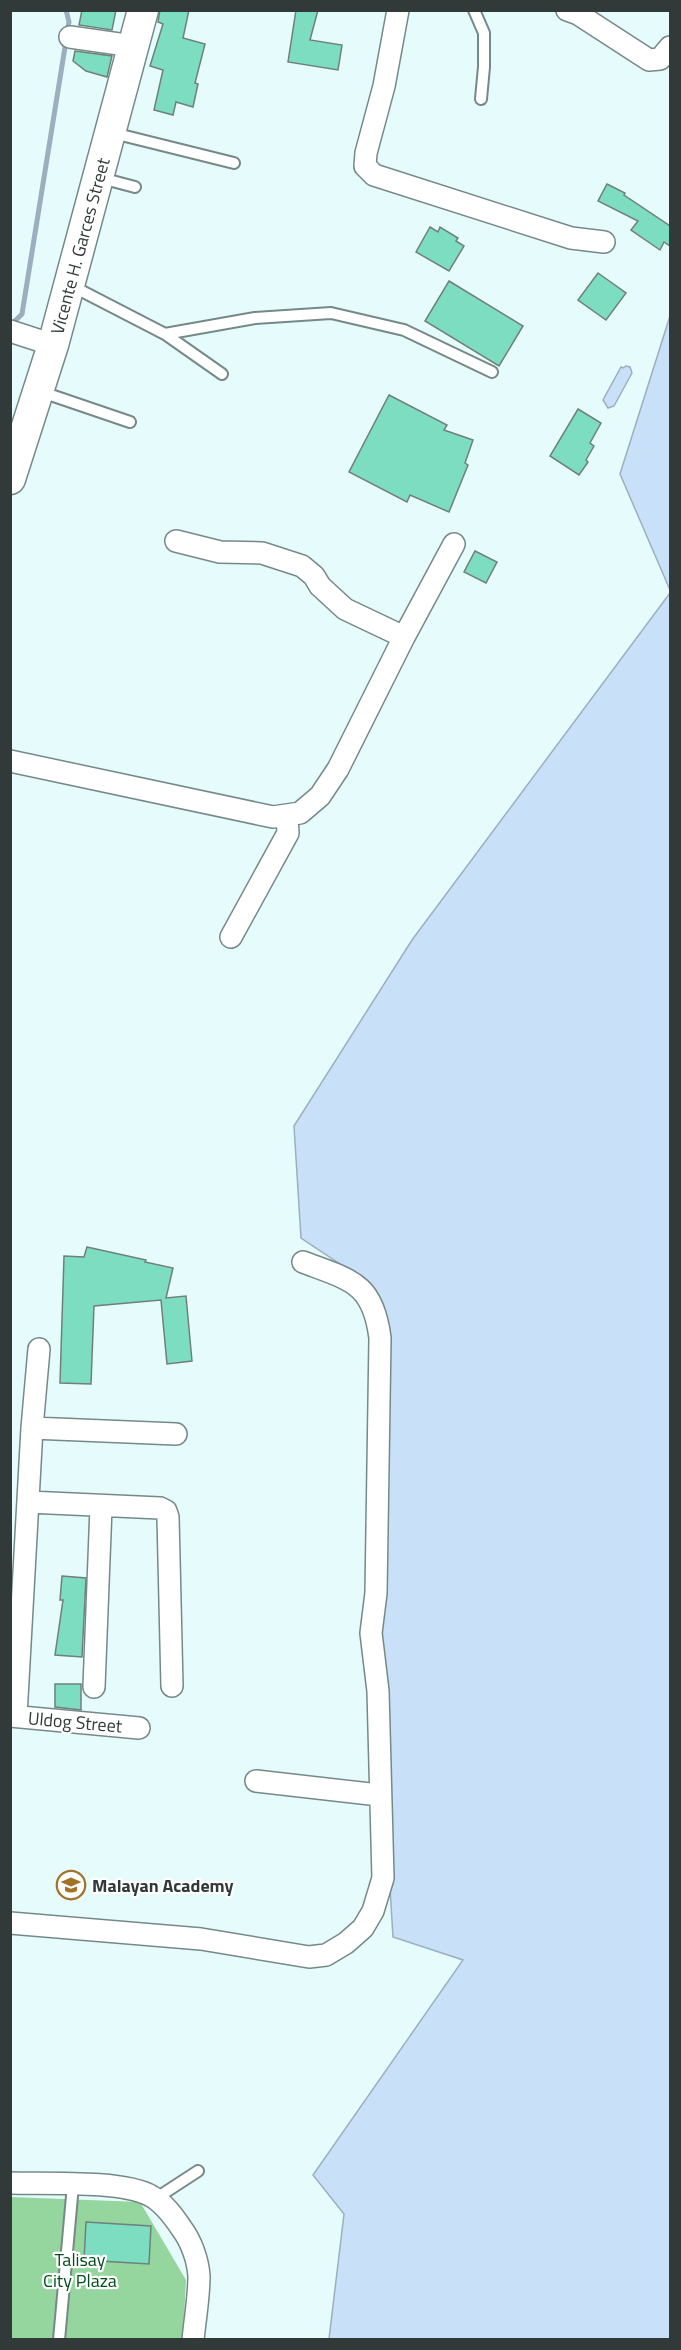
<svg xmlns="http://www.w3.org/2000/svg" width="681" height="2350" font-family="'Titillium Web',sans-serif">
  <rect width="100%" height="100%" fill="#e6fbfb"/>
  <!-- green -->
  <path fill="#95d59e" d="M11,2197L140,2202L186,2280L183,2339L11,2340Z"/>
  <!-- water -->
  <path fill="#c9e1f8" stroke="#9bafbf" stroke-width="1.5" d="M670,316V590L620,474Z
    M626,366L630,367L632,373L614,406L608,408L603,400L621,367L623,368Z
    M670,593V2339H329L344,2214L313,2175L463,1960L393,1937L374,1625L382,1396L364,1280L301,1238L294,1126L412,940Z"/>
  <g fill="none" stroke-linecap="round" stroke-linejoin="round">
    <!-- stream -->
    <path stroke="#9bafbf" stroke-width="5" d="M66,10L69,22L67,32
      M11,325L22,314L66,41"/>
  </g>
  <!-- building -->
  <path fill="#7dddc1" stroke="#6f807a" stroke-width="1.5" d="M82,10H116L112,30L79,25Z
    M160,10H189L183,38L205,44L195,83L198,84L193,107L176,102L173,115L154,110L163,70L150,66L163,24L158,22Z
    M296,10H318L310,40L342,45L338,70L288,62Z
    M75,51L112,56L107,77L86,71L73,61Z
    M607,184L625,193L624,195L670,226V246L664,242L660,250L631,230L638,221L598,201Z
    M430,227L438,232L440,227L458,238L456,241L464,246L449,271L416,252Z
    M598,273L626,293L606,320L578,300Z
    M449,281L523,326L499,366L425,321Z
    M389,395L447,425L444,430L473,440L465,463L468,465L449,512L410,495L407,502L349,472Z
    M578,409L601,423L590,443L594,446L586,460L588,462L579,475L550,456Z
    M475,551L497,562L486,583L464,572Z
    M87,1247L146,1260L145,1262L173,1268L166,1298L186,1296L192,1361L167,1364L161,1300L94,1306L91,1384L60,1383L64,1256L84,1257Z
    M62,1576L86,1578L82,1657L55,1655L63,1600H60Z
    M55,1684H81V1710L55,1707Z
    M86,2222L151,2226L149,2264L84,2260Z"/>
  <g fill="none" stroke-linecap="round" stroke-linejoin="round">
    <!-- lane casing -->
    <g stroke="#768989" stroke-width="14">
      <path id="lane" d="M474,10L484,33V67L481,99
        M113,133L234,163
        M101,178L135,187
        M72,286L165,334L222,374
        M165,334L255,318L331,313L404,330L492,372
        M39,391L130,422
        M155,2199L198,2171
        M59,2340L73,2185"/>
    </g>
    <!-- street casing -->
    <g stroke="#768989" stroke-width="24">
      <path id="street" d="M398,10L384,86L366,153L365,166L374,175L571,238L604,242
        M567,10L578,14L649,60L660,59L670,47
        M70,37L133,46
        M10,331L53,345
        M176,541L220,552L262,553L302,566L314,576L320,586L345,609L404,637L454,544
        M10,761L273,817L300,813L320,796L338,769L404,637
        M231,937L288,833L287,816
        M32,1428L176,1434
        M28,1502L160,1508L166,1511L168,1517L172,1686
        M94,1687L101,1507
        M10,1716L139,1728
        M16,1716L32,1428L39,1349
        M256,1781L379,1795
        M10,1923L201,1939L309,1957L326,1955L346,1943L363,1928L373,1911L383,1878L378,1691L371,1633L376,1593L380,1338C373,1282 350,1280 303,1262
        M10,2183C46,2184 123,2180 151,2196C164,2203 174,2217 182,2229C191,2241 198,2260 199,2276C199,2297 195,2319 193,2340"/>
    </g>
    <!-- secondary casing -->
    <g stroke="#768989" stroke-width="33">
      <path id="secondary" d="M10,479L53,345L143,10"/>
    </g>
    <!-- lane -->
    <use href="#lane" stroke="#fff" stroke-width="10"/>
    <!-- street -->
    <use href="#street" stroke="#fff" stroke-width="21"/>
    <!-- secondary -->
    <use href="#secondary" stroke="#fff" stroke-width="30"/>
  </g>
  <!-- icons -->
  <defs>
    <g id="school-ring" transform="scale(1.5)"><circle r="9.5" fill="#fff" stroke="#a27326" stroke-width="1.5"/><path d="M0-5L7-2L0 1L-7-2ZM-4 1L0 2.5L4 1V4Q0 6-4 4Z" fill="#a27326"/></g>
  </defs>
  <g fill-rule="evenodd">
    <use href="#school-ring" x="71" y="1885"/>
  </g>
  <g text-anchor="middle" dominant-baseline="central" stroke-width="4.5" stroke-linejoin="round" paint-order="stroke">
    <!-- street labels -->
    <g font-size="18" fill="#313939" stroke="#fff">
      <text transform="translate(80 246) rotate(-75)">Vicente H. Garces Street</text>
      <text transform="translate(75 1722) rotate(5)">Uldog Street</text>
    </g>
    <!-- poi labels -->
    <g font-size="18" font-weight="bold" fill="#313939" stroke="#fff" text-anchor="start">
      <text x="92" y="1885">Malayan Academy</text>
    </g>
    <!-- park labels -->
    <g font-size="18" fill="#004c1a" stroke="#fff">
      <text x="80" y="2259">Talisay<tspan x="80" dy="21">City Plaza</tspan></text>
    </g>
  </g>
  <!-- border -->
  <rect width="681" height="2350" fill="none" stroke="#313939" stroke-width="24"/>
</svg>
